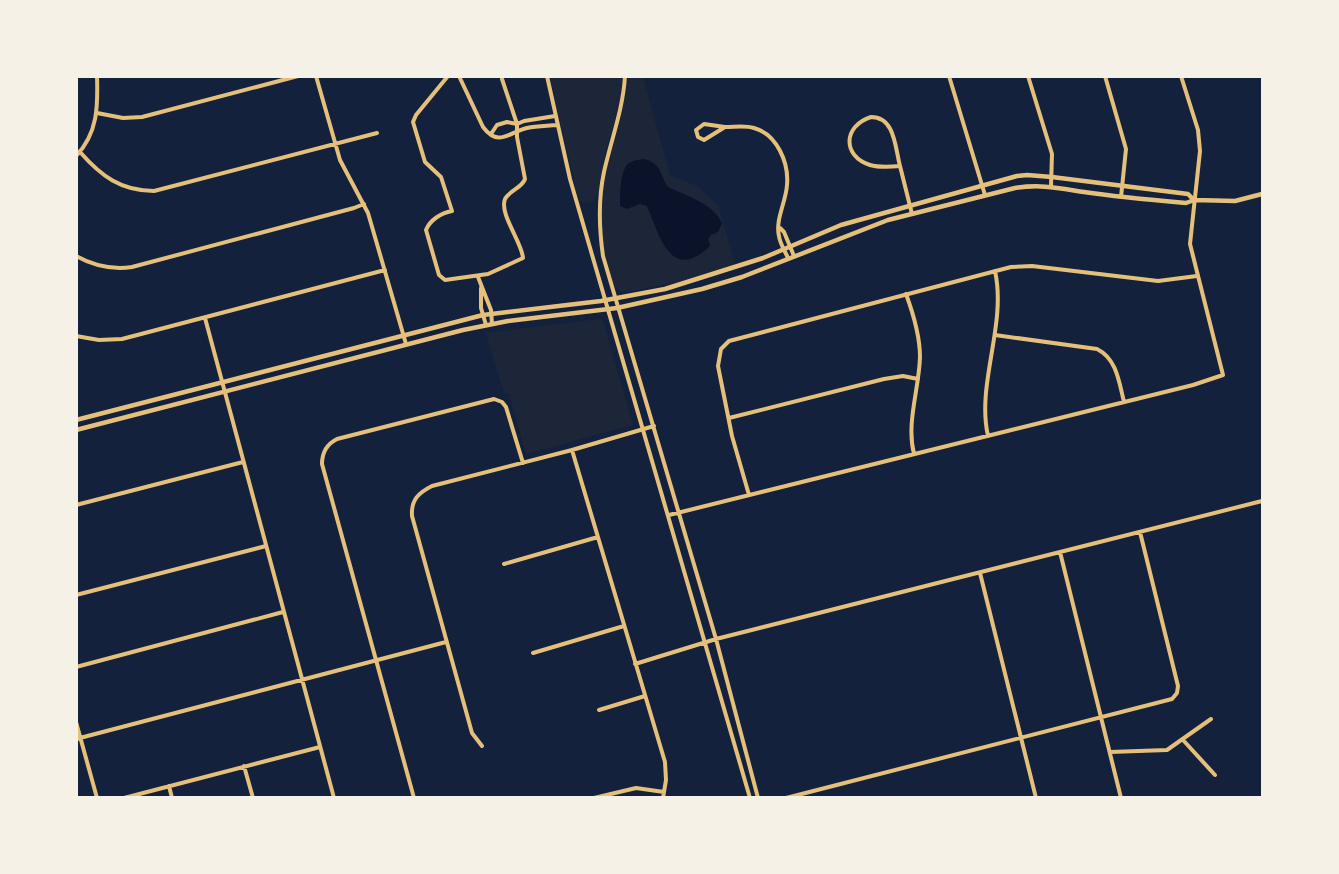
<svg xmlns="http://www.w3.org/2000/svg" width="1339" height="874" font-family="'Varela Round',sans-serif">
  <rect width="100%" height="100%" fill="#14213d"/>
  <!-- green -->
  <path fill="#1d2539" d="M550,77H622C621,109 608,138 602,169C600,178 601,190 596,197C592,204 585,204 579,201L577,194Z
    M628,77H643L670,175L697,186L718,205L735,265L686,280L623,293C612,289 611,277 608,267C601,239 600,209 605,180C611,145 625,112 628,77Z
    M599,319L603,321L633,425L526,454L509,394L504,393L486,333Z"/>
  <!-- water -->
  <path fill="#0b132b" d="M644,159C662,164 659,173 668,187C686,196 713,203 722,223L718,232L711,235L708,239L710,246C671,283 660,237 647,206L640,204L627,209L620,206C620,195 620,176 626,166C630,160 638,160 644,159Z"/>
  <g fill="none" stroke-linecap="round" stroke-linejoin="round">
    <!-- minor -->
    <path stroke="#e5c07b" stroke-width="4" d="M316,76L340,160L368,213L406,344
      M448,76L416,115L413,122L425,162L441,177L452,211C441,213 430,220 426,230L439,275L445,280L488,274L523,258C522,242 499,214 505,199C510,190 522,188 525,179L517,137V124L502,79
      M459,76L483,127C499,148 509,132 527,128C537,126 547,126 557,125
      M547,76L570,179L750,798
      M625,76C623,110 611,140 604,172C598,200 599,228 603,256L716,639L758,798
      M949,76L985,195
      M1028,76L1052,154L1051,186
      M1105,76L1126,149L1121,197
      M97,113L123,118L142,117L298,76
      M871,117C895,117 895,147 900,166C890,167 880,168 870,165C842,156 843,126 871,117Z
      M704,124L725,127L704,140L698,137L696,130Z
      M725,127C735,127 745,125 754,128C777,134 789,163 787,185C786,202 775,220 779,236C780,244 785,251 788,258
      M491,134L497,125L507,122L517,124L524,121L555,116
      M80,152C101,176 121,191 154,191L377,133
      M76,156C98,133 98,106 97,76
      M900,166L912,214
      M780,228L784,232L794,256
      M76,256C94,266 111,270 132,267L354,208L364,204
      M478,277L491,310L492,324
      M481,288V308L486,325
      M906,294C913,313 920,336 920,357C919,390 906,423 914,454
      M205,318L334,798
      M995,335L1097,349C1117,359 1119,382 1124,402
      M76,336L99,340L122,339L385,270
      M729,418L884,379L903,376L918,379
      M988,436C976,384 1007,325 995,271
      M572,450L665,762L666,780L663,798
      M749,495L732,436L718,366L721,349L729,341L1011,267L1032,266L1158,281L1197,276
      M76,505L243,462
      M669,515L1193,385L1223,375L1190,244L1200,151L1198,130L1181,76
      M1060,552L1121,798
      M504,564L598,537
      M980,573L1036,798
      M76,595L266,546
      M533,653L624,626
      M635,664L716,639L1262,501
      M76,667L283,612
      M599,710L645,696
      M76,722L97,798
      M76,739L446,642
      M1183,740L1215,775
      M482,746L472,733L412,516C411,500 418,493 432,486L572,450L654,426
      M1110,752L1167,750L1211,719
      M244,766L253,798
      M169,786L172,798
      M124,798L320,747
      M414,798L322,464C322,452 327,444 337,439L494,399L502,402L506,407L523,463
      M594,798L636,788L664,792
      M786,798L1172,699L1177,693L1178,686L1140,532"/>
    <!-- tertiary -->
    <path stroke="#e5c07b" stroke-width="4.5" d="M76,420L483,315L601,301L665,289L763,258L841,225L1017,176L1027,175L1052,177L1188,194L1194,200
      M76,430L463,330L508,321L617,308L702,289L742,277L888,220L1015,188C1041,184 1058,188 1084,192C1118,197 1152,200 1186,203L1194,200L1235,201L1262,194"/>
  </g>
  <!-- border -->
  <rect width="1339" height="874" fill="none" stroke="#f6f1e7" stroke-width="156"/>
</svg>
